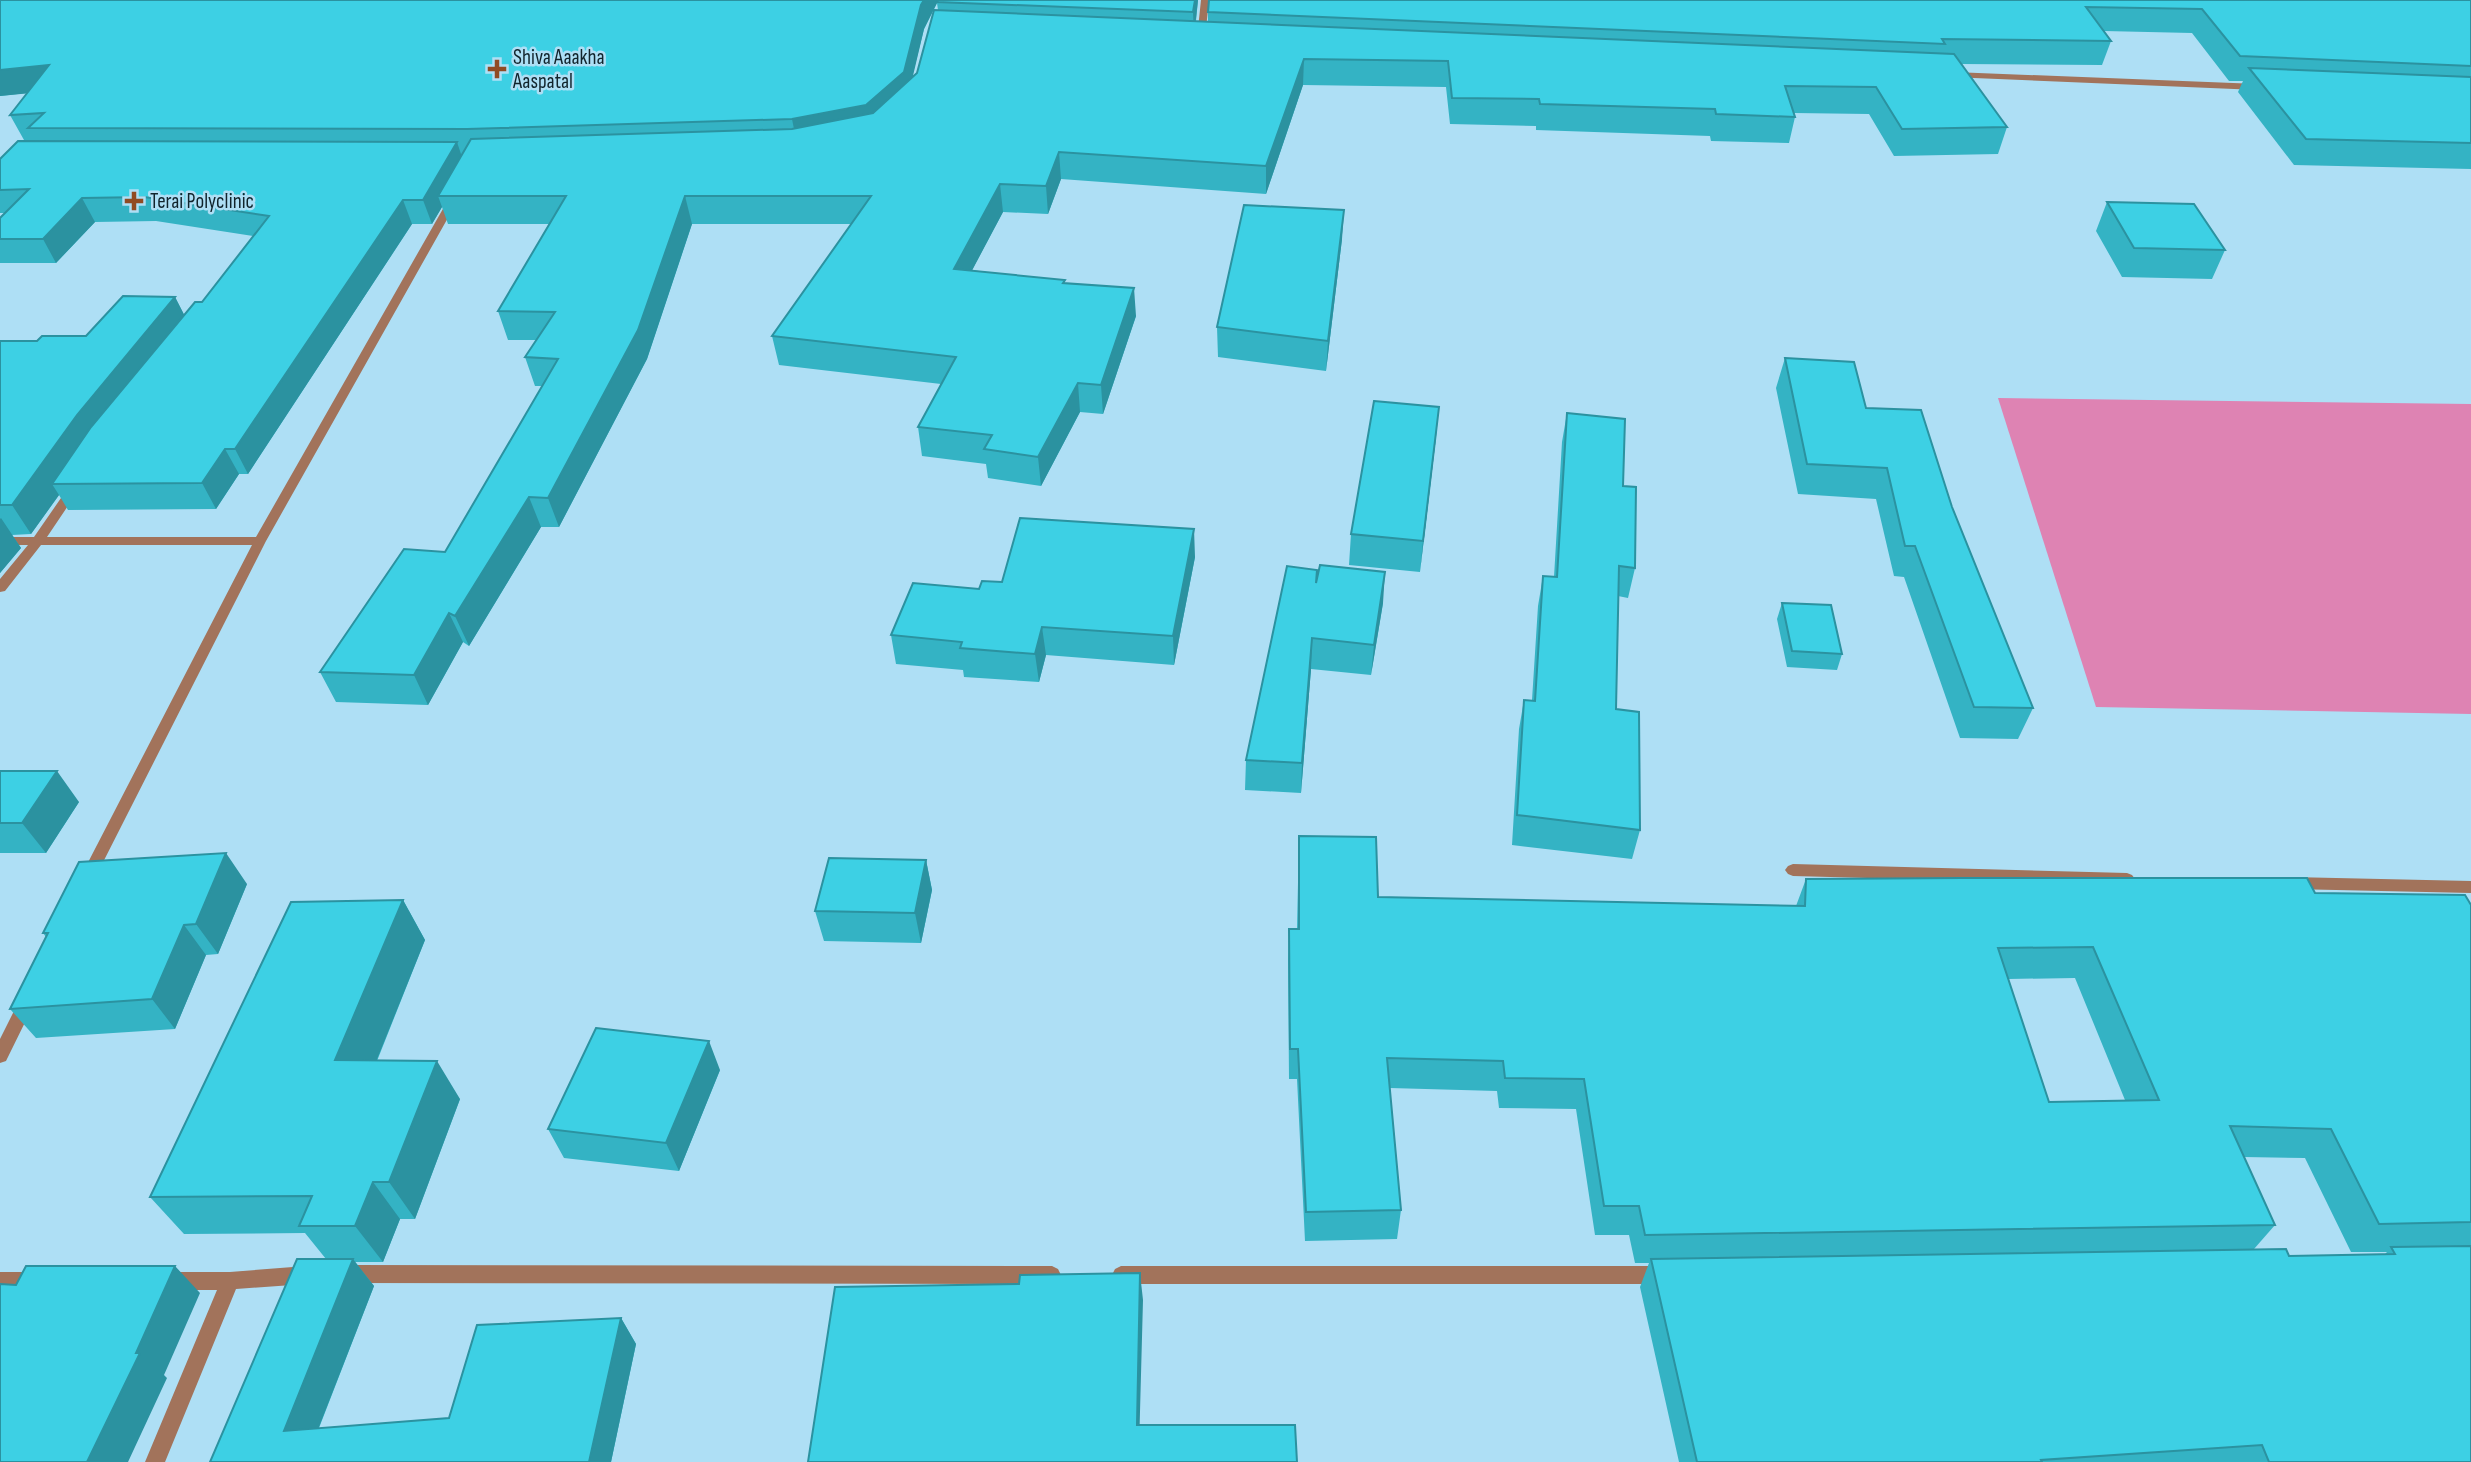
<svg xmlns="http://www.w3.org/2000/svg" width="2471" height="1462" font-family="'Sofia Sans Condensed',sans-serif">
  <rect width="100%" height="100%" fill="#aedff5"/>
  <!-- green -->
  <path fill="#de83b3" d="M1998,398L2471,404V714L2096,707Z"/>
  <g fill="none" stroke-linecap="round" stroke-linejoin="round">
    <!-- lane -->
    <path fill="#a2735b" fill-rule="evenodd" d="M1793,864L2127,873L2132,875L2135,879L2132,883L2127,885L1793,876L1788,874L1785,870L1788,866Z
      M2291,877L2471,881V893L2291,889L2286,887L2283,883L2286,879Z"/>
    <!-- street -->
    <path fill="#a2735b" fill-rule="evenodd" d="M1201,0H1209L1205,38L1201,41L1197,38Z
      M1953,72L2258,84L2262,87L2258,90L1950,77L1949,75Z
      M453,197L458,200L266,541L94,880H84L81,876L252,545H41L5,591L0,592V579L28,545H0V537H34L70,485L74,484L80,488L47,537H256L448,200Z
      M26,997L32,999L34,1004L6,1061L0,1063V1039L20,999Z
      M348,1265L1052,1266L1058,1269L1061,1275L1058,1281L1052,1284L348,1283L342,1280L339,1274L342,1268Z
      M306,1266L312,1269L315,1275L312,1281L306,1284L236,1289L165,1462H145L217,1290H173L167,1287L164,1281L167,1275L173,1272H230Z
      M1121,1266H1661L1667,1269L1670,1275L1667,1281L1661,1284H1121L1115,1281L1112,1275L1115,1269Z
      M0,1272H37L43,1275L46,1281L43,1287L37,1290H0Z"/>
  </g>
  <!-- wall -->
  <path fill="#34b3c4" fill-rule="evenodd" d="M0,0H1198L1196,21L1208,22V12L2471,0V169L2294,165L2238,92L2243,81H2229L2192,33L2104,31L2111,41L2102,65L1961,64L2007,127L1998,154L1894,156L1869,114L1794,113L1795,117L1789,143L1711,141L1710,136L1536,130V126L1450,124L1446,87L1303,85L1266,194L1061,179L1048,214L1003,212L972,270L1065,283L1136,316L1103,414L1080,412L1041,486L988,478L986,464L922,456L918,427L941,384L779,365L772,336L852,224H692L647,359L559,527H541L469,646L463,642L428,705L336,702L320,672L445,552L542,386H535L525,357L536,340H508L498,311L549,224H448L442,207L432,224H412L248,474H239L216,509L68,510L59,495L31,534L12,535L21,548L0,573V341H37L86,336L175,297L184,315L202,302L253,236L156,221L95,222L56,263H0V239L4,213H0V159L35,141L34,140H24L10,115L27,93L0,96ZM937,3L938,10L917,73L912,77L924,29Z
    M2107,202L2225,250L2212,279L2122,277L2096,231Z
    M1342,239L1326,371L1218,357L1217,327Z
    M1785,358L1866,408L1952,507L2033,708L2018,739L1960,738L1904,577L1894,576L1876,499L1798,494L1776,388Z
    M1567,413L1623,486L1635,568L1628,598L1618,596L1616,709L1640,830L1632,859L1512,845L1519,729L1524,700H1532L1538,606L1543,576L1554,577L1562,442Z
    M1436,437L1420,572L1349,565L1351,534Z
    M1195,557L1174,665L1046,655L1039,682L964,677L963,670L896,664L891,635L979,589L1002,582Z
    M1317,580L1383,603L1371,675L1311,669L1301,793L1245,790L1246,760Z
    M1782,603L1842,654L1837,670L1787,667L1777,619Z
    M0,771L79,802L46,853H0Z
    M1299,836L1378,897L1796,906L1806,879L2315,893L2471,905V1462H1679L1640,1287L1649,1263H1635L1629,1235H1595L1576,1109L1499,1108L1497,1091L1390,1088L1401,1210L1397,1239L1305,1241L1297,1079H1289L1288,960L1289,929H1297ZM2075,978L2125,1100L2049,1102L2008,979ZM2244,1157L2305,1158L2351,1252H2387L2385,1254L2289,1256L2254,1249L2275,1225Z
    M926,860L932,890L921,943L824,941L815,911Z
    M247,884L218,954L206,955L175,1029L36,1038L10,1009L46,937L43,933Z
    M403,900L425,940L377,1061L460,1099L415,1219H400L383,1262H355L374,1286L319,1428L449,1418L621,1318L636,1344L611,1462H210L326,1259L305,1233L184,1234L150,1197Z
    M720,1070L679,1171L564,1158L548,1129Z"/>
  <!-- shaded-wall -->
  <path fill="#2b92a0" d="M924,0H939L937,2V3L924,29L908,97L870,131L797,144L792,119L921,5Z
    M1195,0H1198L1194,36L1193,12Z
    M1304,59L1303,85L1266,194V166Z
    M49,65L62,90L0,96V70Z
    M457,142L465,166L438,196L442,207L432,224L423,200Z
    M1059,152L1061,179L1048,214L1046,186Z
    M1000,184L1003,212L958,297L954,269Z
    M685,196L692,224L647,359L559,527L548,498Z
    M82,198L95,222L56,263L43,239Z
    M403,200L412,224L248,474L235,449Z
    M1344,210L1342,239L1326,371L1328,341Z
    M1134,288L1136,316L1103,414L1101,385Z
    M175,297L190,326L52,484L59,495L31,534L12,505L77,415Z
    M1078,383L1080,412L1041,486L1038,457Z
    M1439,407L1436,437L1420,572L1423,541Z
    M225,449L239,474L216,509L202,483Z
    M529,497L541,527L469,646L455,616Z
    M1,518L21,548L0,573V519Z
    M1194,529L1195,557L1174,665L1173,636Z
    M1385,572L1383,603L1371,675L1374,645Z
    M449,613L463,642L428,705L414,675Z
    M1042,627L1046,655L1039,682L1035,654Z
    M1312,638L1311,669L1301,793L1302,763Z
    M57,771L79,802L46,853L22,823Z
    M226,853L247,884L218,954L196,924Z
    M926,860L932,890L921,943L915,913Z
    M403,900L425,940L361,1099L335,1060Z
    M184,925L206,955L175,1029L152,999Z
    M709,1041L720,1070L679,1171L666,1143Z
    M437,1061L460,1099L415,1219L389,1182Z
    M373,1182L400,1219L383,1262L355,1226Z
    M353,1259L374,1286L308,1455L284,1431Z
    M175,1266L200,1293L164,1375L167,1378L128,1462H87Z
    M1140,1273L1143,1300L1139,1449L1137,1425Z
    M621,1318L636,1344L611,1462H589Z"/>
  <!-- building -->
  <path fill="#3dd0e4" stroke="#2b92a0" stroke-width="2" fill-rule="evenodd" d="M0,0H924L921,5L904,72L866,105L792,119L467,129L28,128L44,113L10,115L49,65L0,70Z
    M938,0H1195L1193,12L937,2Z
    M1209,0H2471V66L2240,56L2202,9L2086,7L2111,41L1942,39L1945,44L1208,12Z
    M934,10L1954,54L2007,127L1902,129L1876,87L1785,86L1795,117L1716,114L1715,109L1540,104L1539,99L1452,98L1448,61L1304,59L1266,166L1059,152L1046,186L1000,184L954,269L1065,280L1063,283L1134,288L1101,385L1078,383L1038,457L984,449L992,435L918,427L956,357L772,336L871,196H685L638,330L548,498L529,497L455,616L449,613L414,675L320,672L404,549L445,552L558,359L525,357L555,312L498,311L566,196H438L471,139L792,129L873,113L917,73Z
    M2249,68L2471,77V143L2306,139Z
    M18,141L457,142L423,200H403L235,449H225L202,483L52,484L91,427L195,302H202L269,216L144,197L82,198L43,239H0V218L29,189L0,190V159Z
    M2107,202L2194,204L2225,250L2134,248Z
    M1244,205L1344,210L1328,341L1217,327Z
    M123,296L175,297L77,415L12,505H0V341H37L42,336H86Z
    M1785,358L1854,362L1866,408L1921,410L1952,507L2033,708L1974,707L1915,546H1905L1887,468L1807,464Z
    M1374,401L1439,407L1423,541L1351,534Z
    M1567,413L1625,419L1623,486L1636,487L1635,568L1619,566L1616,709L1639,712L1640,830L1517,815L1524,700L1535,701L1543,576L1557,577Z
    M1020,518L1194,529L1173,636L1042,627L1035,654L960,648L962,642L891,635L913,583L979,589L982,581L1002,582Z
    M1320,565L1385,572L1374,645L1312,638L1302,763L1246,760L1287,566L1317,570L1316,583Z
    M1782,603L1831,605L1842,654L1792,651Z
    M0,771H57L22,823H0Z
    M1299,836L1376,837L1378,897L1805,906L1806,879L1962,878H2307L2315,893L2465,895L2471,905V1222L2379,1224L2331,1129L2230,1126L2275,1225L1645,1235L1639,1206H1604L1584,1079L1505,1078L1503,1061L1387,1058L1401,1210L1306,1212L1298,1049H1290L1289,929H1299ZM2093,947L2159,1100L2049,1102L1998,948Z
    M226,853L196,924L184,925L152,999L10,1009L48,933H43L79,862Z
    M829,858L926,860L915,913L815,911Z
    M403,900L335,1060L437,1061L389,1182H373L355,1226H299L312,1196L150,1197L291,902Z
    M596,1028L709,1041L666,1143L548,1129Z
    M2471,1246V1462H2269L2262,1445L2041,1460L2042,1462H1697L1651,1259L2286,1249L2289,1256L2395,1254L2391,1247Z
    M297,1259H353L284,1431L449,1418L477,1325L621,1318L589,1462H210Z
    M26,1266H175L136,1353H140L87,1462H0V1284L16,1285Z
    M1140,1273L1137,1425H1295L1297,1462H808L835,1287L1019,1284L1020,1275Z"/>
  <!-- markers -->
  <g fill="#914b23" stroke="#aedff5" stroke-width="2.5">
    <path d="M493.5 58.5h7v7h7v7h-7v7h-7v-7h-7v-7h7z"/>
    <path d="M130.5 190.5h7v7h7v7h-7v7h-7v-7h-7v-7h7z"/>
  </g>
  <g text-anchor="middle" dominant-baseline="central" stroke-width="5" stroke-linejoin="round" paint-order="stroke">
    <!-- far-poi labels -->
    <g font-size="21" fill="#11242c" stroke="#aedff5" text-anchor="start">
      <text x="513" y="57">Shiva Aaakha<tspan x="513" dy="24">Aaspatal</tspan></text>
      <text x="150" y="201">Terai Polyclinic</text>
    </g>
  </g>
</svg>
